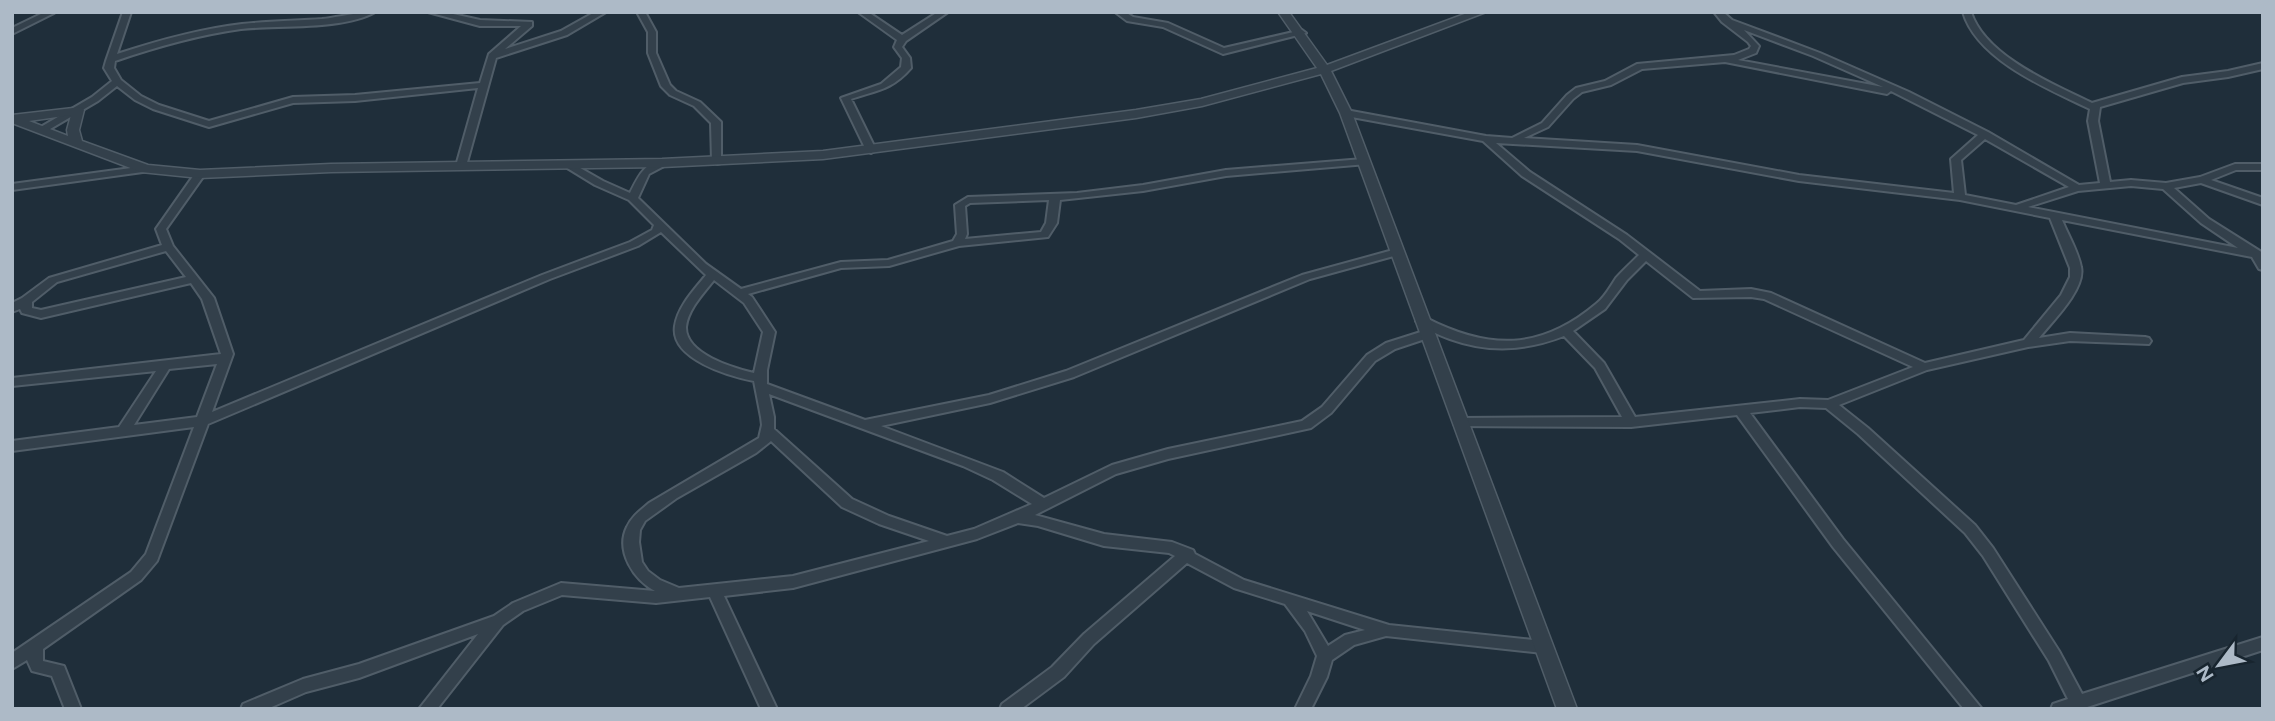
<svg xmlns="http://www.w3.org/2000/svg" width="2275" height="721" font-family="Figtree,sans-serif">
  <rect width="100%" height="100%" fill="#1f2e3a"/>
  <g fill="none" stroke-linecap="round" stroke-linejoin="round">
    <!-- minor casing -->
    <g stroke="#505d68" stroke-width="4">
      <path id="minor" d="M45,12L54,13L12,34V28Z
        M123,12H131L117,54C157,41 199,29 242,24C269,21 295,21 322,19C340,17 357,12 375,12C344,30 278,25 241,29C198,35 156,47 115,61L114,68L121,80L141,96L159,105L209,121L293,97L355,95L480,83L489,54L521,26H480L428,12H444L480,20L532,22V26L505,49L561,31L595,12H606L567,35L496,58L466,166L461,169L456,166L478,88L355,101L293,103L209,127L153,109L135,100L117,86L98,101L45,132H39V128L92,97L112,81L104,68L106,61Z
        M637,12H645L656,32V53L670,85L676,91L700,102L721,122V163L717,164L712,161L711,123L694,106L670,95L661,86L648,53V32Z
        M858,12H868L902,35L938,12H948L906,41L902,47L910,58L911,68C892,90 877,90 851,99L876,150L871,153L866,150L841,98L881,84L901,67L902,58L894,47L897,40Z
        M1115,12H1125L1133,17L1168,23L1224,48L1302,30L1306,33L1223,54L1163,27L1127,21Z
        M1714,12H1723L1732,20L1820,53L1909,92L1988,132L2079,185L2100,183L2088,121L2090,109C2048,89 1977,60 1963,12H1971C1985,56 2053,84 2092,103L2182,77L2228,71L2263,63V69L2228,77L2183,83L2100,107L2098,121L2110,182L2131,180L2166,183L2200,177L2235,164H2263V170H2236L2211,180L2263,198V205L2201,183L2174,188L2209,219L2263,253V270L2259,269L2252,257L2062,220C2068,235 2078,251 2081,267C2086,289 2052,322 2039,338L2070,333L2145,337L2149,338L2151,341L2149,344L2070,341L2028,347L1927,370L1839,405L1868,428L1975,525L1993,548L2059,651L2082,694L2263,637V650L2081,709H2051L2053,704L2068,699L2049,661L1983,556L1965,533L1858,434L1826,408L1800,407L1750,413L1843,539L1982,709H1964L1833,547L1737,415L1631,427L1455,426L1454,423L1455,420L1460,418L1622,417L1595,368L1564,336C1525,351 1489,353 1450,339C1439,335 1425,329 1416,321L1422,317L1426,318C1489,350 1540,351 1596,304C1605,297 1610,287 1616,278C1623,270 1631,263 1639,255L1619,239L1522,176L1483,141L1346,116L1341,113L1346,110L1486,136L1512,138L1542,123L1567,95L1576,88L1605,81L1637,64L1734,55L1749,49L1751,46L1748,42L1722,22ZM1744,30L1813,56L1883,87L1738,60L1756,53L1759,46ZM1725,62L1887,94L1891,91L1978,135L1951,159L1954,193L1799,175L1637,145L1524,138L1548,127L1573,99L1582,92L1611,85L1642,69ZM1985,139L2069,187L2016,205L1965,195L1961,160ZM1496,143L1637,151L1799,181L1960,200L2050,218L2070,268V277L2061,295L2024,340L1925,363L1771,293L1751,289L1700,291L1627,235L1530,172ZM2131,186L2163,189L2201,223L2238,248L2028,207L2078,191ZM1646,261L1693,298L1751,297L1764,299L1913,367L1828,400L1800,399L1635,417L1604,363L1573,331L1605,309L1627,280Z
        M1363,159L1367,160V164L1226,176L1143,191L1060,200L1057,223L1048,237L959,246L889,266L841,268L748,294L752,297L775,332L767,370V384L865,420L989,395L1066,371L1302,275L1393,250H1401L1403,252L1401,254L1310,279L1074,377L990,403L881,426L1003,472L1044,498L1112,465L1168,449L1302,421L1322,407L1367,355L1386,343L1427,330L1431,331L1433,334L1431,337L1395,349L1375,361L1331,413L1311,428L1168,459L1116,474L1035,515L1104,534L1172,542L1193,550L1195,554L1244,580L1389,625L1543,641L1548,642L1551,647L1548,652L1543,653L1386,636L1354,645L1332,660L1327,677L1311,709H1295L1311,676L1317,656L1305,631L1285,604L1234,588L1187,563L1094,644L1064,677L1021,709H1000L1002,704L1052,667L1084,634L1175,556L1169,553L1104,546L1038,526L1018,523L977,539L793,588L724,596L777,709H761L710,597L656,603L562,595L523,611L503,625L437,709H419L478,634L359,678L306,692L267,709H241L243,704L303,679L359,664L494,616L513,603L561,583L655,591C634,580 615,551 627,527C632,516 641,510 649,503L759,438L762,425L761,417L754,381C729,376 670,359 675,326C678,306 695,289 706,275L661,232L638,246L550,279L208,424L157,561L141,580L43,649V661L64,666L81,709H65L52,676L32,671L27,660L12,669V653L131,572L146,554L194,427L12,451V441L119,427L156,371L12,386V378L221,354L202,299L191,283L41,318L22,313L20,309L12,312V303L22,298L49,278L162,245L156,229L196,172L200,171L205,174L166,229L173,246L214,298L233,354L212,412L542,275L630,242L652,230L654,225L629,200L595,185L564,166L563,164L568,161L603,181L630,193C638,177 645,160 666,161V165L649,174L638,198L706,264L741,289L841,262L888,260L953,241L957,234L955,205L968,197L1077,193L1143,185L1226,170ZM1049,200L1046,223L1041,232L965,239L967,234L965,206L970,203ZM166,251L186,277L41,310L32,308V302L57,282ZM714,280L744,303L763,332L754,373C733,368 685,354 686,327C688,309 704,293 714,280ZM217,364L197,417L134,425L169,369ZM769,394L963,466L993,480L1032,504L974,529L947,536L889,516L852,499L774,429V417ZM771,441L842,507L879,524L929,541L793,576L679,588L660,580L648,571L642,562L639,542L640,530L645,521L677,498L756,453ZM1307,611L1365,630L1345,635L1328,646Z
        M146,166L151,169L150,171L12,190V184Z"/>
    </g>
    <!-- tertiary casing -->
    <g stroke="#505d68" stroke-width="3">
      <path id="tertiary" d="M1278,12H1289L1327,65L1470,12H1486L1331,71L1352,113L1577,709H1557L1340,113L1321,74L1202,106L1136,118L823,159L662,167L331,172L200,178L141,172L12,123V115L82,107L84,110L79,130L82,141L148,165L200,170L331,164L662,159L823,151L1136,110L1201,99L1317,68ZM71,115L67,130L68,136L29,121Z"/>
    </g>
    <!-- minor -->
    <use href="#minor" fill="#33404b" fill-rule="evenodd"/>
    <!-- tertiary -->
    <use href="#tertiary" fill="#33404b" fill-rule="evenodd"/>
  </g>
  <!-- border -->
  <rect width="2275" height="721" fill="none" stroke="#adbac7" stroke-width="28"/>
  <!-- north arrow -->
  <g transform="translate(2219 665) rotate(238)" stroke="#18252f" stroke-width="5" paint-order="stroke">
  <path d="M0-5L12 26L0 18L-12 26Z" fill="#adbac7"/>
  <text y="-10" font-size="19" font-weight="bold" text-anchor="middle" fill="#adbac7">N</text>
  </g>
</svg>
